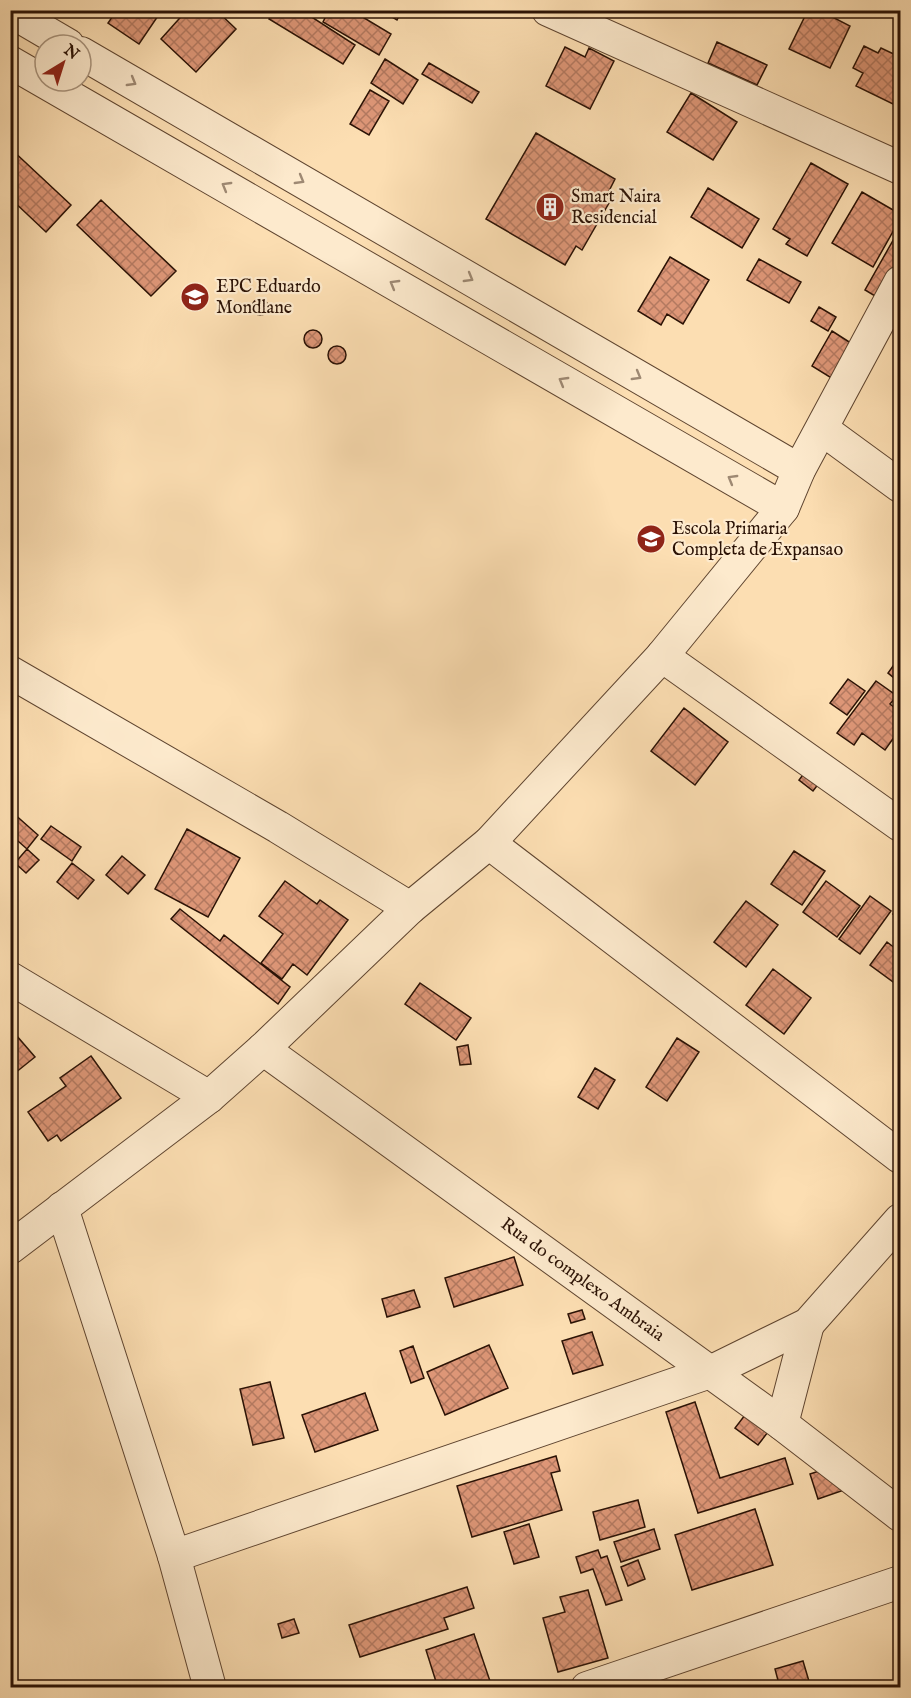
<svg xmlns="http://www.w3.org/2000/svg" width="911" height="1698" font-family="'IM FELL English',serif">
  <defs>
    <pattern id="building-cross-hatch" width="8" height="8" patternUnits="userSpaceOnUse" patternTransform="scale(1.5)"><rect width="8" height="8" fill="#dd9677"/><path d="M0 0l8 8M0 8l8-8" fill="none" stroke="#b37960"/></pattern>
  </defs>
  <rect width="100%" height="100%" fill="#fcdeb2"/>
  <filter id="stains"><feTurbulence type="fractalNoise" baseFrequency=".00333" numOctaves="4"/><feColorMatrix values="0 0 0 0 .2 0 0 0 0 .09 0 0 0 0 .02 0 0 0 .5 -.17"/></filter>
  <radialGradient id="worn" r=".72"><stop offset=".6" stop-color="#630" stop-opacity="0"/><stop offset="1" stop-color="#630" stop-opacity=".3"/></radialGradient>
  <!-- building -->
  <path fill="url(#building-cross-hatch)" stroke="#2b1205" stroke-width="1.5" d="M117,10H162L139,44L108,23Z
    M187,10H216L236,29L196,72L161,39Z
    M274,10H301L355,45L343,64L269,19Z
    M329,10H351L391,34L379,55L323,22Z
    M380,10H402L397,20Z
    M808,10H819L850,26L830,68L789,49Z
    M717,42L767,65L757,85L708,63Z
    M864,46L878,53L881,48L900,57V88L893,104L856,86L863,73L853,68Z
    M565,47L585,57L589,48L614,61L590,109L546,86Z
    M385,59L418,80L403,104L371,83Z
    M429,63L479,92L472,103L422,74Z
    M370,90L389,101L369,135L350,124Z
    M691,93L737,122L713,160L667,132Z
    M536,133L615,179L608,193L613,196L582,250L576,246L565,265L486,219Z
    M10,148L71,205L46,232L10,198Z
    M811,163L848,184L807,256L786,244L790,239L773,229Z
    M708,188L759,219L742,248L691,217Z
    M862,192L900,214V219L873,267L832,243Z
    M101,200L176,271L151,296L77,225Z
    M900,228V264L880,299L865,290Z
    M670,257L709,280L683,324L667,314L661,325L638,311Z
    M759,259L801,282L789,303L747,280Z
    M252 307a8 8 0 1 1 16 0a8 8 0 1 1-16 0Z
    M819,307L836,317L828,331L811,321Z
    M304 339a9 9 0 1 1 18 0a9 9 0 1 1-18 0Z
    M832,331L854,345L833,379L812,366Z
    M328 355a9 9 0 1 1 18 0a9 9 0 1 1-18 0Z
    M900,656V683L888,673Z
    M848,679L865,691L847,715L830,703Z
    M876,681L897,696L890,704L900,712V729L885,750L862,733L854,745L837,733Z
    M684,708L728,742L695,785L651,751Z
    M808,768L823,778L813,791L799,780Z
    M12,812L38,835L27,849L10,834Z
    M51,826L81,847L72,861L41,839Z
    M187,829L240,858L208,917L155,889Z
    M27,849L39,860L26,873L15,863Z
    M794,851L825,871L802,905L771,884Z
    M122,856L145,875L128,894L106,875Z
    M72,863L94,880L78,899L57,882Z
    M285,881L317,904L320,900L348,920L307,975L293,964L282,979L261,963L283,934L259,916Z
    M826,881L860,906L837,937L803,912Z
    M870,896L891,911L860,954L839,939Z
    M746,901L778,925L746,967L714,942Z
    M900,904V919L893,914Z
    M180,909L220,941L224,935L290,987L278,1004L171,919Z
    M887,942L900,952V987L870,965Z
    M773,969L811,998L784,1034L746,1005Z
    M420,983L471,1018L456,1040L405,1004Z
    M10,1028L35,1057L10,1077Z
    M677,1038L699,1052L667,1101L646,1087Z
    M468,1045L471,1064L460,1065L457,1047Z
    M91,1056L121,1098L61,1141L57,1135L48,1141L28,1112L66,1086L60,1078Z
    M595,1068L615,1080L598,1109L578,1097Z
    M514,1257L523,1285L454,1307L445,1278Z
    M414,1290L420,1307L387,1317L382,1299Z
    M582,1310L585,1319L571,1323L568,1314Z
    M592,1332L603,1365L573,1374L562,1341Z
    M489,1345L508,1388L445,1415L427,1372Z
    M413,1346L424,1378L411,1383L400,1351Z
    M270,1382L284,1438L253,1445L240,1389Z
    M365,1393L378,1430L315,1452L302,1415Z
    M695,1402L720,1478L785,1458L793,1484L698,1513L666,1412Z
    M745,1415L768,1432L758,1445L735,1428Z
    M556,1456L560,1471L551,1473L562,1510L472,1537L457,1486Z
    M825,1469L847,1489L818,1499L810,1474Z
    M638,1500L645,1527L600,1540L593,1512Z
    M755,1509L773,1565L692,1590L675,1535Z
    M529,1524L539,1557L514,1564L504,1532Z
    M654,1529L660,1549L621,1562L614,1542Z
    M598,1550L601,1558L607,1556L622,1600L606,1605L593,1569L581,1573L576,1557Z
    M638,1560L645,1579L628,1586L621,1567Z
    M467,1587L474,1608L444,1618L448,1629L360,1657L349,1625Z
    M588,1590L608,1658L558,1672L543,1618L565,1612L560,1597Z
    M294,1619L299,1633L282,1638L278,1624Z
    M474,1634L491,1684L482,1688H438L426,1650Z
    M803,1661L811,1688H780L775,1669Z"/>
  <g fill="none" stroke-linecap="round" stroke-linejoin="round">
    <!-- minor casing -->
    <g stroke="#5f4530" stroke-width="34">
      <g id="minor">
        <path d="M548,10L900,168"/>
        <path d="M10,11L68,45"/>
        <path d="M81,53L799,470"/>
        <path d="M10,62L783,508"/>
        <path d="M822,429L900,486"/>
        <path d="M662,656L900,825"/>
        <path d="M10,672L278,827L410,908"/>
        <path d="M489,843L900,1157"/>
        <path d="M10,978L209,1097"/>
        <path id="s1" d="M263,1049L782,1424L900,1515"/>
        <path d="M62,1208L174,1556L210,1688"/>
        <path d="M10,1248L209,1097L263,1049L410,908L489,843L662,656L783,508L799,470L900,282"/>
        <path d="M782,1424L808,1324"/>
        <path d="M174,1556L710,1372L808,1324L900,1220"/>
        <path d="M587,1688L900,1582"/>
      </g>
    </g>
    <!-- minor -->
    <use href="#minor" stroke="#fdeacd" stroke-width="32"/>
  </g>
  <!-- one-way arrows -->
  <defs><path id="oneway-chevron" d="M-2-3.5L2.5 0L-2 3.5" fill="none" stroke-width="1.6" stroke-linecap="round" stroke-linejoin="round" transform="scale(1.5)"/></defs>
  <g stroke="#9e8973">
    <use href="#oneway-chevron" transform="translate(132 82) rotate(30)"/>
    <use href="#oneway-chevron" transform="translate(300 180) rotate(30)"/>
    <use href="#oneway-chevron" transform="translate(226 186) rotate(-150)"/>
    <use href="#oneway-chevron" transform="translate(469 278) rotate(30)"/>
    <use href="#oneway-chevron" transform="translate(394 284) rotate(-150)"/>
    <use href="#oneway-chevron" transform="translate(637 376) rotate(30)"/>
    <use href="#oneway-chevron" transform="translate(563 381) rotate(-150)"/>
    <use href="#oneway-chevron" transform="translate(732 479) rotate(-150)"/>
  </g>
  <!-- icons -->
  <defs>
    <g id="building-disc" transform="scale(1.5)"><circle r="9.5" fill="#8f2418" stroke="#fdeacd"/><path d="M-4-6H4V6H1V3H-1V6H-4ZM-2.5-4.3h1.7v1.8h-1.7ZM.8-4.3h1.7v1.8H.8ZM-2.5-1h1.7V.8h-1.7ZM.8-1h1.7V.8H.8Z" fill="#fff"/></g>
    <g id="school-disc" transform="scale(1.5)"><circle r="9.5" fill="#8f2418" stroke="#fdeacd"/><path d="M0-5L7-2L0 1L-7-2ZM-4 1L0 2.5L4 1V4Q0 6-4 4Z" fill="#fff"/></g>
  </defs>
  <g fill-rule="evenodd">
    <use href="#building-disc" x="550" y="207"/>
    <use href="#school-disc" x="195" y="297"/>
    <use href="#school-disc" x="651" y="539"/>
  </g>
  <g text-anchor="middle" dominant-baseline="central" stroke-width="4.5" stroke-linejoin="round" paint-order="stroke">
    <!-- poi labels -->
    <g font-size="18" fill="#2b1205" stroke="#fdeacd" text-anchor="start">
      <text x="571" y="197">Smart Naira<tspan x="571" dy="21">Residencial</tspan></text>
      <text x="216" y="287">EPC Eduardo<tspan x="216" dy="21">Mondlane</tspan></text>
      <text x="672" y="529">Escola Primaria<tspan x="672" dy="21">Completa de Expansao</tspan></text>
    </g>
    <!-- street labels -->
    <g font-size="18" fill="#2b1205" stroke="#fdeacd">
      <text stroke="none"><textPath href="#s1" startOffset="394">Rua do complexo Ambraia</textPath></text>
    </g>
  </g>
  <!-- margin -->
  <rect width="911" height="1698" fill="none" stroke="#fcdeb2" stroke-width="36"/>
  <rect x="12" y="12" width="887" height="1674" fill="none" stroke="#2b1205" stroke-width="3"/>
  <rect x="18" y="18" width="875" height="1662" fill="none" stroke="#2b1205" stroke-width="1.5"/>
  <!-- north arrow -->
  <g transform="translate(63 63) rotate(38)"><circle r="28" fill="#fdeacd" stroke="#a9947d" stroke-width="1.5"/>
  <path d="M0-4.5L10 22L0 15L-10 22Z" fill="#8f2418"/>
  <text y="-9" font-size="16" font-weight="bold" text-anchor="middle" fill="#2b1205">N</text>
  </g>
  <rect width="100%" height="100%" filter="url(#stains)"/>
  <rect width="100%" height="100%" fill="url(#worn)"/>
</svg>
